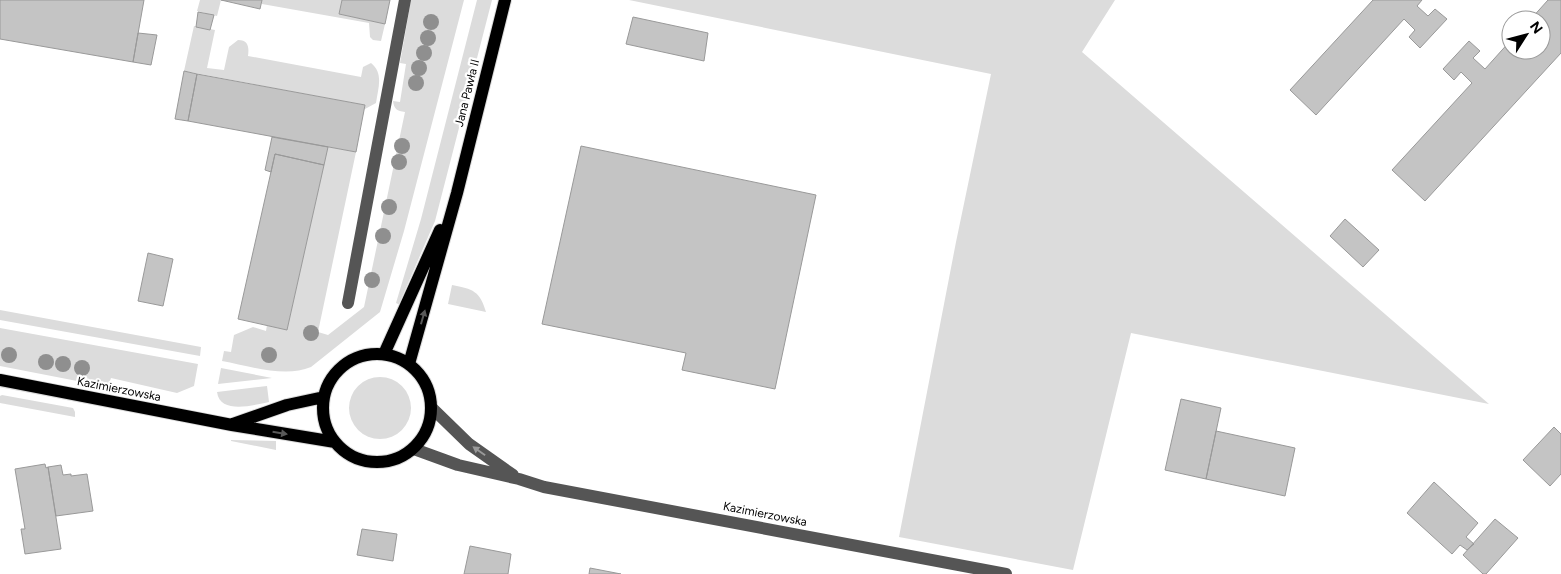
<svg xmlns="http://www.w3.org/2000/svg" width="1561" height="574" font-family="Figtree,sans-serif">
  <rect width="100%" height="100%" fill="#fff"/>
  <!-- green -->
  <path fill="#dcdcdc" d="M200,0H221L217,16L197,11Z
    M262,0H342L339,14L385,24L381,41L373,40L370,37L369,23L262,4Z
    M411,0H464L404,231L380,312L311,367C285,378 249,366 222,361L224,351L231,352L234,335L253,327L266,331L267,325L287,330L328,147L356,152L318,332L328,335L364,307L405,112C397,111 394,109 393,101L400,102L406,64L400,63Z
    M477,0H492L435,221L399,304H398L396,303L421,219Z
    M629,0H1115L1082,52L1489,404L1131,333L1073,570L899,537L956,242L991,74Z
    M194,26L215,30L207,68L224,70L229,47L238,40C249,40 249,48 248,56L361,77L363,67L371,63C384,73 378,89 376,103L365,109V105L184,71Z
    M452,285C473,289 480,291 486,312L448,304Z
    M0,310L201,347L200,356L0,320Z
    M0,328L198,364L194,386L177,393L111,378L108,387L0,366Z
    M221,368L272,378L218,384Z
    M349 408a31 31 0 1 1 62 0a31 31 0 1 1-62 0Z
    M267,386L269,402C254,405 220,415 217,392Z
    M2,395L73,408L75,412V417L0,403V396Z
    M231,440L276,441V450L231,441Z"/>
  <!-- building -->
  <path fill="#c4c4c4" stroke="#999" d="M0,0H144L133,62L0,39Z
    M221,0H262L260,9Z
    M342,0H390L385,24L339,14Z
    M1373,0H1422L1417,6L1428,16L1435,9L1447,19L1420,48L1409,37L1415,30L1404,19L1316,115L1290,90Z
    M1548,0H1561V53L1425,201L1392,170L1472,83L1461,72L1454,80L1443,69L1469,41L1480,51L1473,58L1485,69L1511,40V50H1541V20H1530Z
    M198,12L214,15L210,30L196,27Z
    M633,17L708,33L704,61L626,44Z
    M138,33L157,35L151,65L133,62Z
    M184,71L197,74L188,121L175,119Z
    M197,74L365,105L356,152L188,121Z
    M272,137L328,147L324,165L275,154L271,172L265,170Z
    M581,146L816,195L775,389L682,370L686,353L542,324Z
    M275,154L324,165L287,330L238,319Z
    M1345,219L1379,250L1363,267L1330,236Z
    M148,253L173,259L163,306L138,301Z
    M1181,399L1221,408L1206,479L1165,470Z
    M1554,427L1561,434V474L1550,486L1523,460Z
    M1216,431L1295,448L1285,496L1206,479Z
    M45,464L46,468L48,467L61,549L25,554L21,529H25L15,469Z
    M61,465L63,475L71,474V476L87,474L93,511L56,516L48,467Z
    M1434,482L1478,523L1466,537L1474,544L1467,550L1460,545L1452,554L1407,513Z
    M1495,519L1518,538L1486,574H1483L1463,555Z
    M362,529L397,534L393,561L357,555Z
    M470,546L511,554L508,574H464Z
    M590,568L621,574H589Z"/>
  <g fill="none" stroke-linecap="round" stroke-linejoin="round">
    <!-- major casing -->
    <g stroke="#dbdbdb" stroke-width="14">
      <path id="major" d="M323 408a54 54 0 1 1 108 0a54 54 0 1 1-108 0Z
        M384,354L440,230
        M409,364L457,193L505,0
        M0,380L232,425L335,442
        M233,424L287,405L324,397"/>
    </g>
    <!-- minor -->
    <path stroke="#555" stroke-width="12" d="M348,303L405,0
      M432,408L469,444L513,475
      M414,449L458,465L519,479L544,487L1006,574"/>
    <!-- major -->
    <use href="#major" stroke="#000" stroke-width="12"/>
  </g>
  <!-- trees -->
  <g fill="#8f8f8f">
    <circle cx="431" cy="22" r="8"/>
    <circle cx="428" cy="38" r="8"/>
    <circle cx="424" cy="53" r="8"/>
    <circle cx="419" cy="68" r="8"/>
    <circle cx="416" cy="83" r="8"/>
    <circle cx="402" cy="146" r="8"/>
    <circle cx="399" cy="162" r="8"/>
    <circle cx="389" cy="207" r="8"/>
    <circle cx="383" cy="236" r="8"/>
    <circle cx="372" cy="280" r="8"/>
    <circle cx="311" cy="333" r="8"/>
    <circle cx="9" cy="355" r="8"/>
    <circle cx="269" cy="355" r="8"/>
    <circle cx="46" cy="362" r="8"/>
    <circle cx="63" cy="364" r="8"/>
    <circle cx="82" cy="368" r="8"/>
  </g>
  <!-- one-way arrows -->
  <defs><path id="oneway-solid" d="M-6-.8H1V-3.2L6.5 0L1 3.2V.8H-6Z" transform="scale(1.25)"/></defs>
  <g fill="#595959">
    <use href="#oneway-solid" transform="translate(423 317) rotate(-74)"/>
    <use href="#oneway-solid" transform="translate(280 433) rotate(9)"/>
  </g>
  <use fill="#999" href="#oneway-solid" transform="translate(479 451) rotate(-145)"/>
  <g text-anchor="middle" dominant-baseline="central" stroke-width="4.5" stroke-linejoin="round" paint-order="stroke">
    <!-- street labels -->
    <g font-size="12" fill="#000" stroke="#fff">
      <text transform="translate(467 93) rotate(-76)">Jana Pawła II</text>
      <text transform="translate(119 389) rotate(11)">Kazimierzowska</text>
      <text transform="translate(765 514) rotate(11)">Kazimierzowska</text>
    </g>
  </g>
  <!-- north arrow -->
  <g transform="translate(1526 35) rotate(54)"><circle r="24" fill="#ffffff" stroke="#999999"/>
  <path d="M0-4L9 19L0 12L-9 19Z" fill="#000000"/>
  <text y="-8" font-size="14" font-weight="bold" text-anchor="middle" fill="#000000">N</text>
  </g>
</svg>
